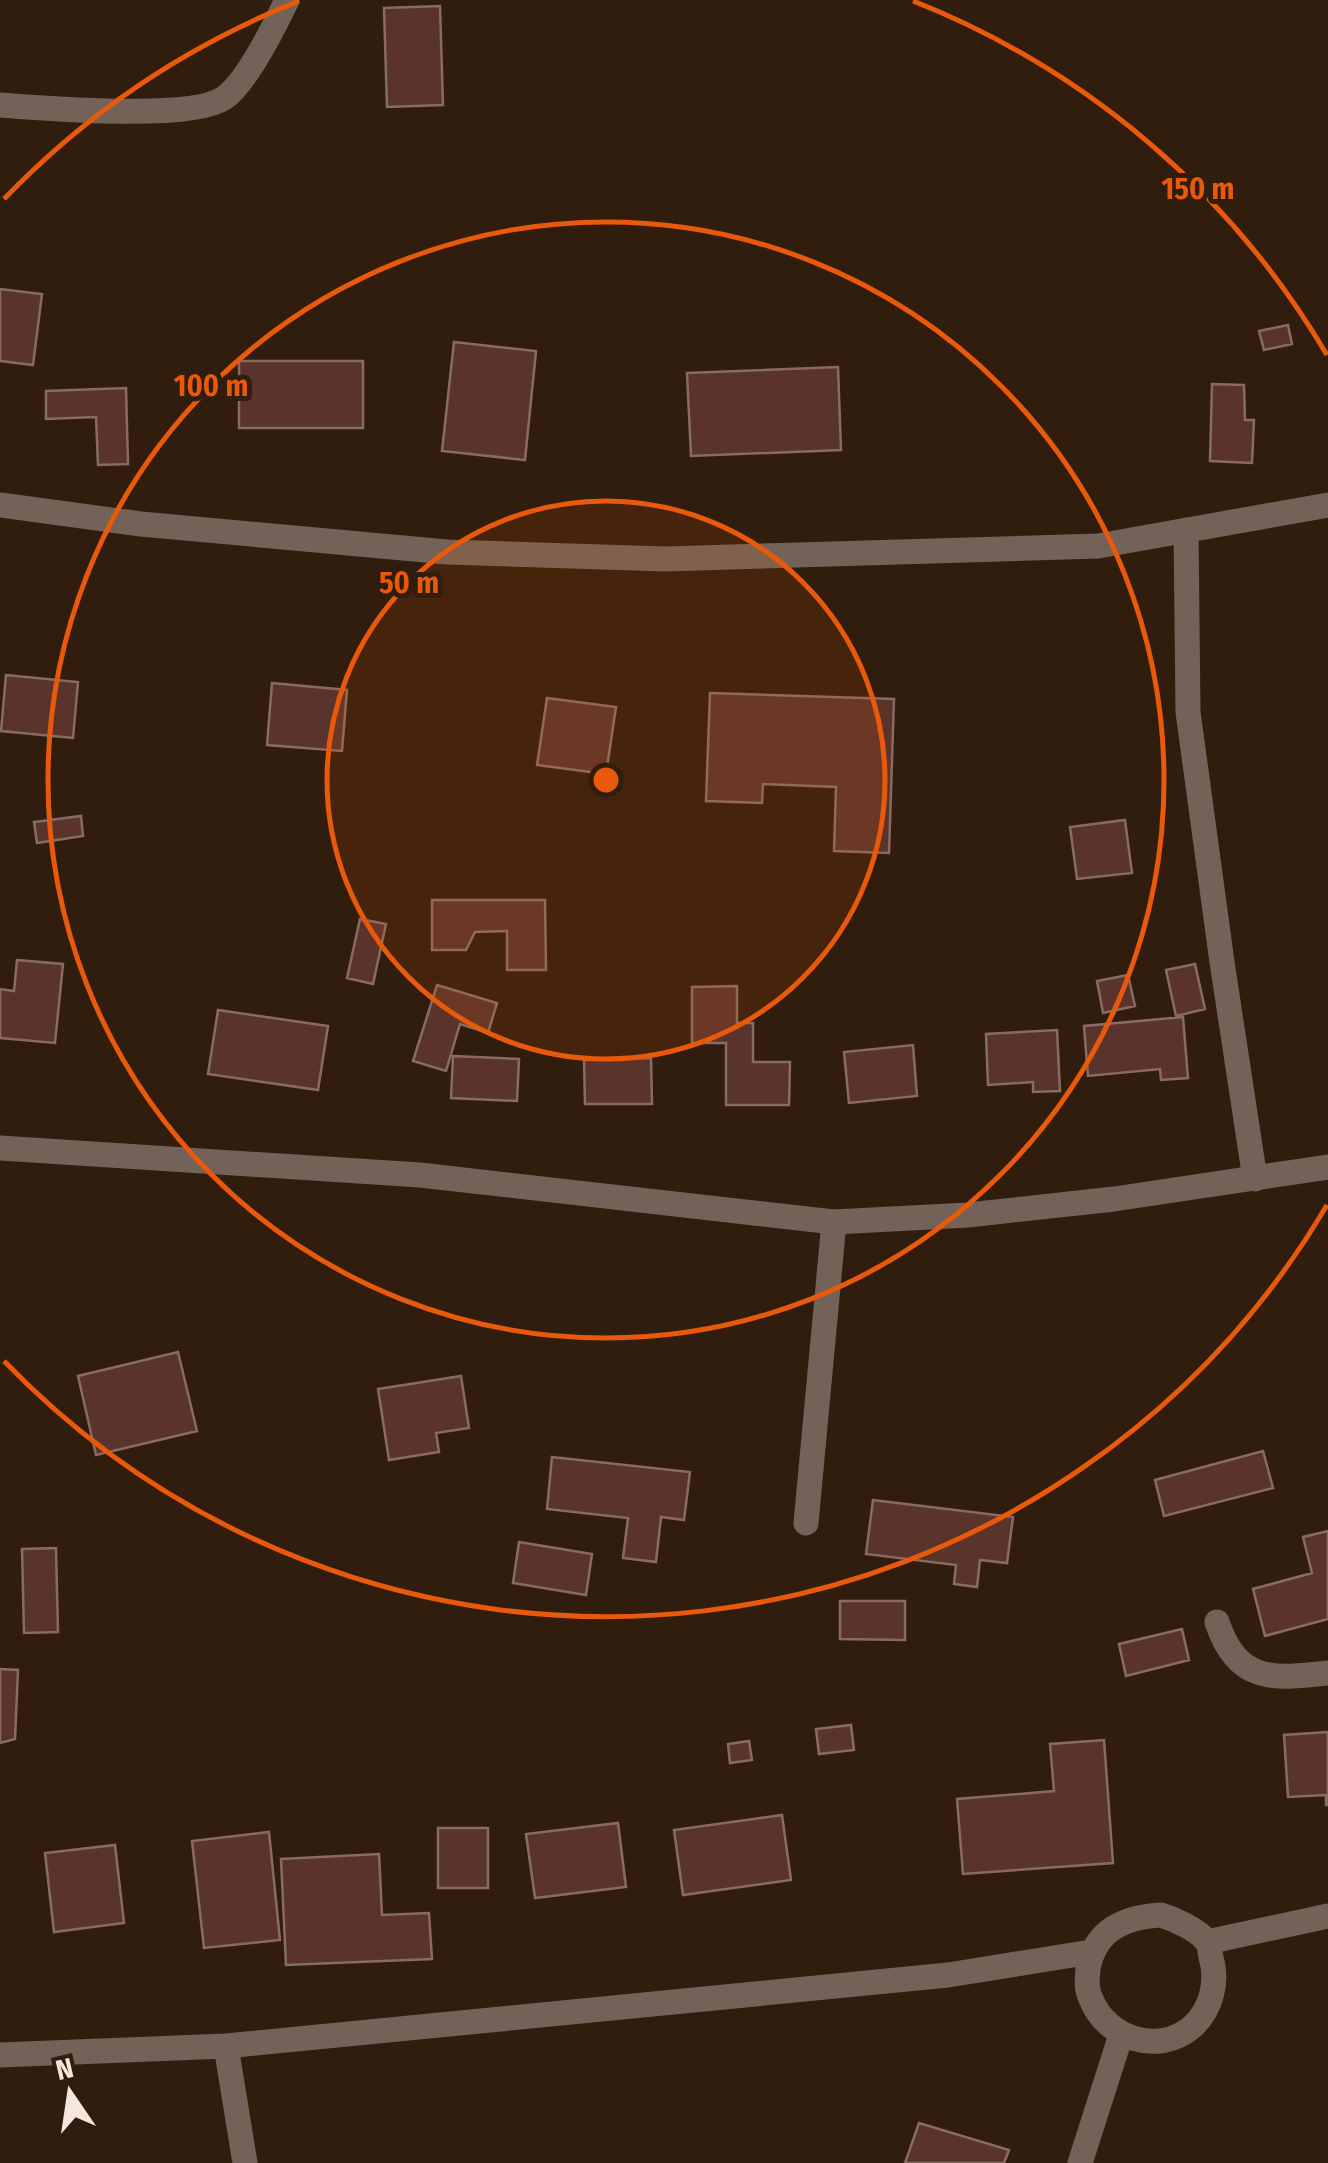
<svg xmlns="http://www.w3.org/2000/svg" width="1328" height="2163" font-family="'Fira Sans Condensed',sans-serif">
  <rect width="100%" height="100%" fill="#301d0d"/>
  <!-- building -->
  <path fill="#5a342b" stroke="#886b63" stroke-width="2.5" d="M440,6L443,105L387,107L384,8Z
    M0,289L42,294L33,365L0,361Z
    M1288,325L1292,344L1264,350L1259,331Z
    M454,342L536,351L525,460L442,451Z
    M239,361H363V428H239Z
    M838,367L841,450L691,456L687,373Z
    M1212,384L1244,385L1245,420H1254L1252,463L1210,461Z
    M126,388L128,464L98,465L96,417L46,419V391Z
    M6,675L78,682L73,738L1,731Z
    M272,683L347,690L342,751L267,745Z
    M710,693L894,699L889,853L834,851L836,787L763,784L762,803L706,801Z
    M547,698L616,707L606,774L537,765Z
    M81,816L83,836L37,843L34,822Z
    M1125,820L1132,873L1077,879L1070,827Z
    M432,900H545L546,970H507V931L475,932L466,950H432Z
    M360,919L386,924L373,984L347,978Z
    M17,960L63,964L55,1043L0,1038V989L14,991Z
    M1195,964L1205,1009L1176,1016L1166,970Z
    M1128,975L1135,1006L1103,1013L1097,981Z
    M437,985L497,1003L488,1033L460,1024L446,1071L413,1061Z
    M737,986V1023H753V1062H790L789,1105H726V1043H692V987Z
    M218,1010L328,1026L318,1090L208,1074Z
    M1183,1017L1188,1078L1161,1080L1160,1069L1088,1076L1084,1026Z
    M1057,1030L1060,1091L1033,1092V1082L988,1085L986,1034Z
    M913,1045L917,1096L849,1103L844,1052Z
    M453,1056L519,1059L517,1101L451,1098Z
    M651,1058L652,1104H585L584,1060Z
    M178,1352L197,1431L96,1455L78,1376Z
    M461,1376L469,1428L436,1433L439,1452L389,1460L378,1389Z
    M1263,1451L1273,1488L1164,1516L1155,1480Z
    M552,1457L690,1472L684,1520L661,1517L656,1562L623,1558L628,1518L547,1509Z
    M873,1500L1013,1517L1007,1563L980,1560L977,1587L954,1584L956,1565L866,1554Z
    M1328,1531V1619L1265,1636L1253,1589L1312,1573L1303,1537Z
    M519,1542L592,1554L586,1595L513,1583Z
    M56,1548L58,1632L24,1633L22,1549Z
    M840,1601H905V1640L840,1639Z
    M1182,1629L1189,1660L1126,1676L1119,1644Z
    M0,1669L18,1670L15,1739L0,1743Z
    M851,1725L854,1750L819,1754L816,1729Z
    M1328,1732V1805H1326V1795L1288,1797L1284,1735Z
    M1104,1740L1113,1863L963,1874L957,1799L1054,1791L1050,1744Z
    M749,1741L752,1760L730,1763L728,1744Z
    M782,1815L791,1880L683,1895L674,1830Z
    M618,1823L626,1887L535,1898L526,1834Z
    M438,1828H488V1888H438Z
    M269,1832L280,1940L204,1948L192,1841Z
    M115,1845L124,1923L54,1932L45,1853Z
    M379,1854L382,1915L429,1913L432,1959L286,1965L281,1859Z
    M919,2123L1009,2150L1004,2163H905Z"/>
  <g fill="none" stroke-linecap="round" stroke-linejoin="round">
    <!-- minor -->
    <path stroke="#726258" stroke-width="25" d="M0,105C44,108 191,121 224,98C246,83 275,25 287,0
      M0,505L141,524L447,552L666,559L1098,546L1328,505
      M1186,530L1188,712L1222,962L1255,1179
      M806,1523L834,1222
      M1217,1622C1237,1683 1273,1679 1328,1673
      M1161,1915C1174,1919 1199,1930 1207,1942C1210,1946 1210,1952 1211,1957C1218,1981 1212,2009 1192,2027C1158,2056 1106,2038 1091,1999C1086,1989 1087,1980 1088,1969C1095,1930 1124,1917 1161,1915Z
      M1207,1942L1328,1916
      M226,2046L245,2163
      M0,2055L226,2046L948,1975L1091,1952
      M1080,2163L1121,2035"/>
    <!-- tertiary -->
    <path stroke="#726258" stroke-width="25" d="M0,1148L420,1175L834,1222L968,1215L1114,1199L1328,1167"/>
  </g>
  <!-- distance rings -->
  <circle cx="606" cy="780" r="279" fill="#e8590c" fill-opacity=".12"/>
  <g fill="none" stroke="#e8590c" stroke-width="5">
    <circle cx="606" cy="780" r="279"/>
    <circle cx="606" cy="780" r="558"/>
    <path d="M1327 1205A837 837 0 0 1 4 1361M4 199A837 837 0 0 1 299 1M913 1A837 837 0 0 1 1327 355"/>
  </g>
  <circle cx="606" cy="780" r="15" fill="#e8590c" stroke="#301d0d" stroke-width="5"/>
  <g font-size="30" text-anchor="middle" font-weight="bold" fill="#e8590c" stroke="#301d0d" stroke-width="10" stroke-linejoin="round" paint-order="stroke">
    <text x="1198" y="199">150 m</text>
    <text x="211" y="396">100 m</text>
    <text x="409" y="593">50 m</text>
  </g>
  <!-- north arrow -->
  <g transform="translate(70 2093) rotate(347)" stroke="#301d0d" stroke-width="8" paint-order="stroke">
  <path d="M0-8L18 38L0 25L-18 38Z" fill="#f5e7dd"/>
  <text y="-15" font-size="28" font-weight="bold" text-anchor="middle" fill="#f5e7dd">N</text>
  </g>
</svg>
